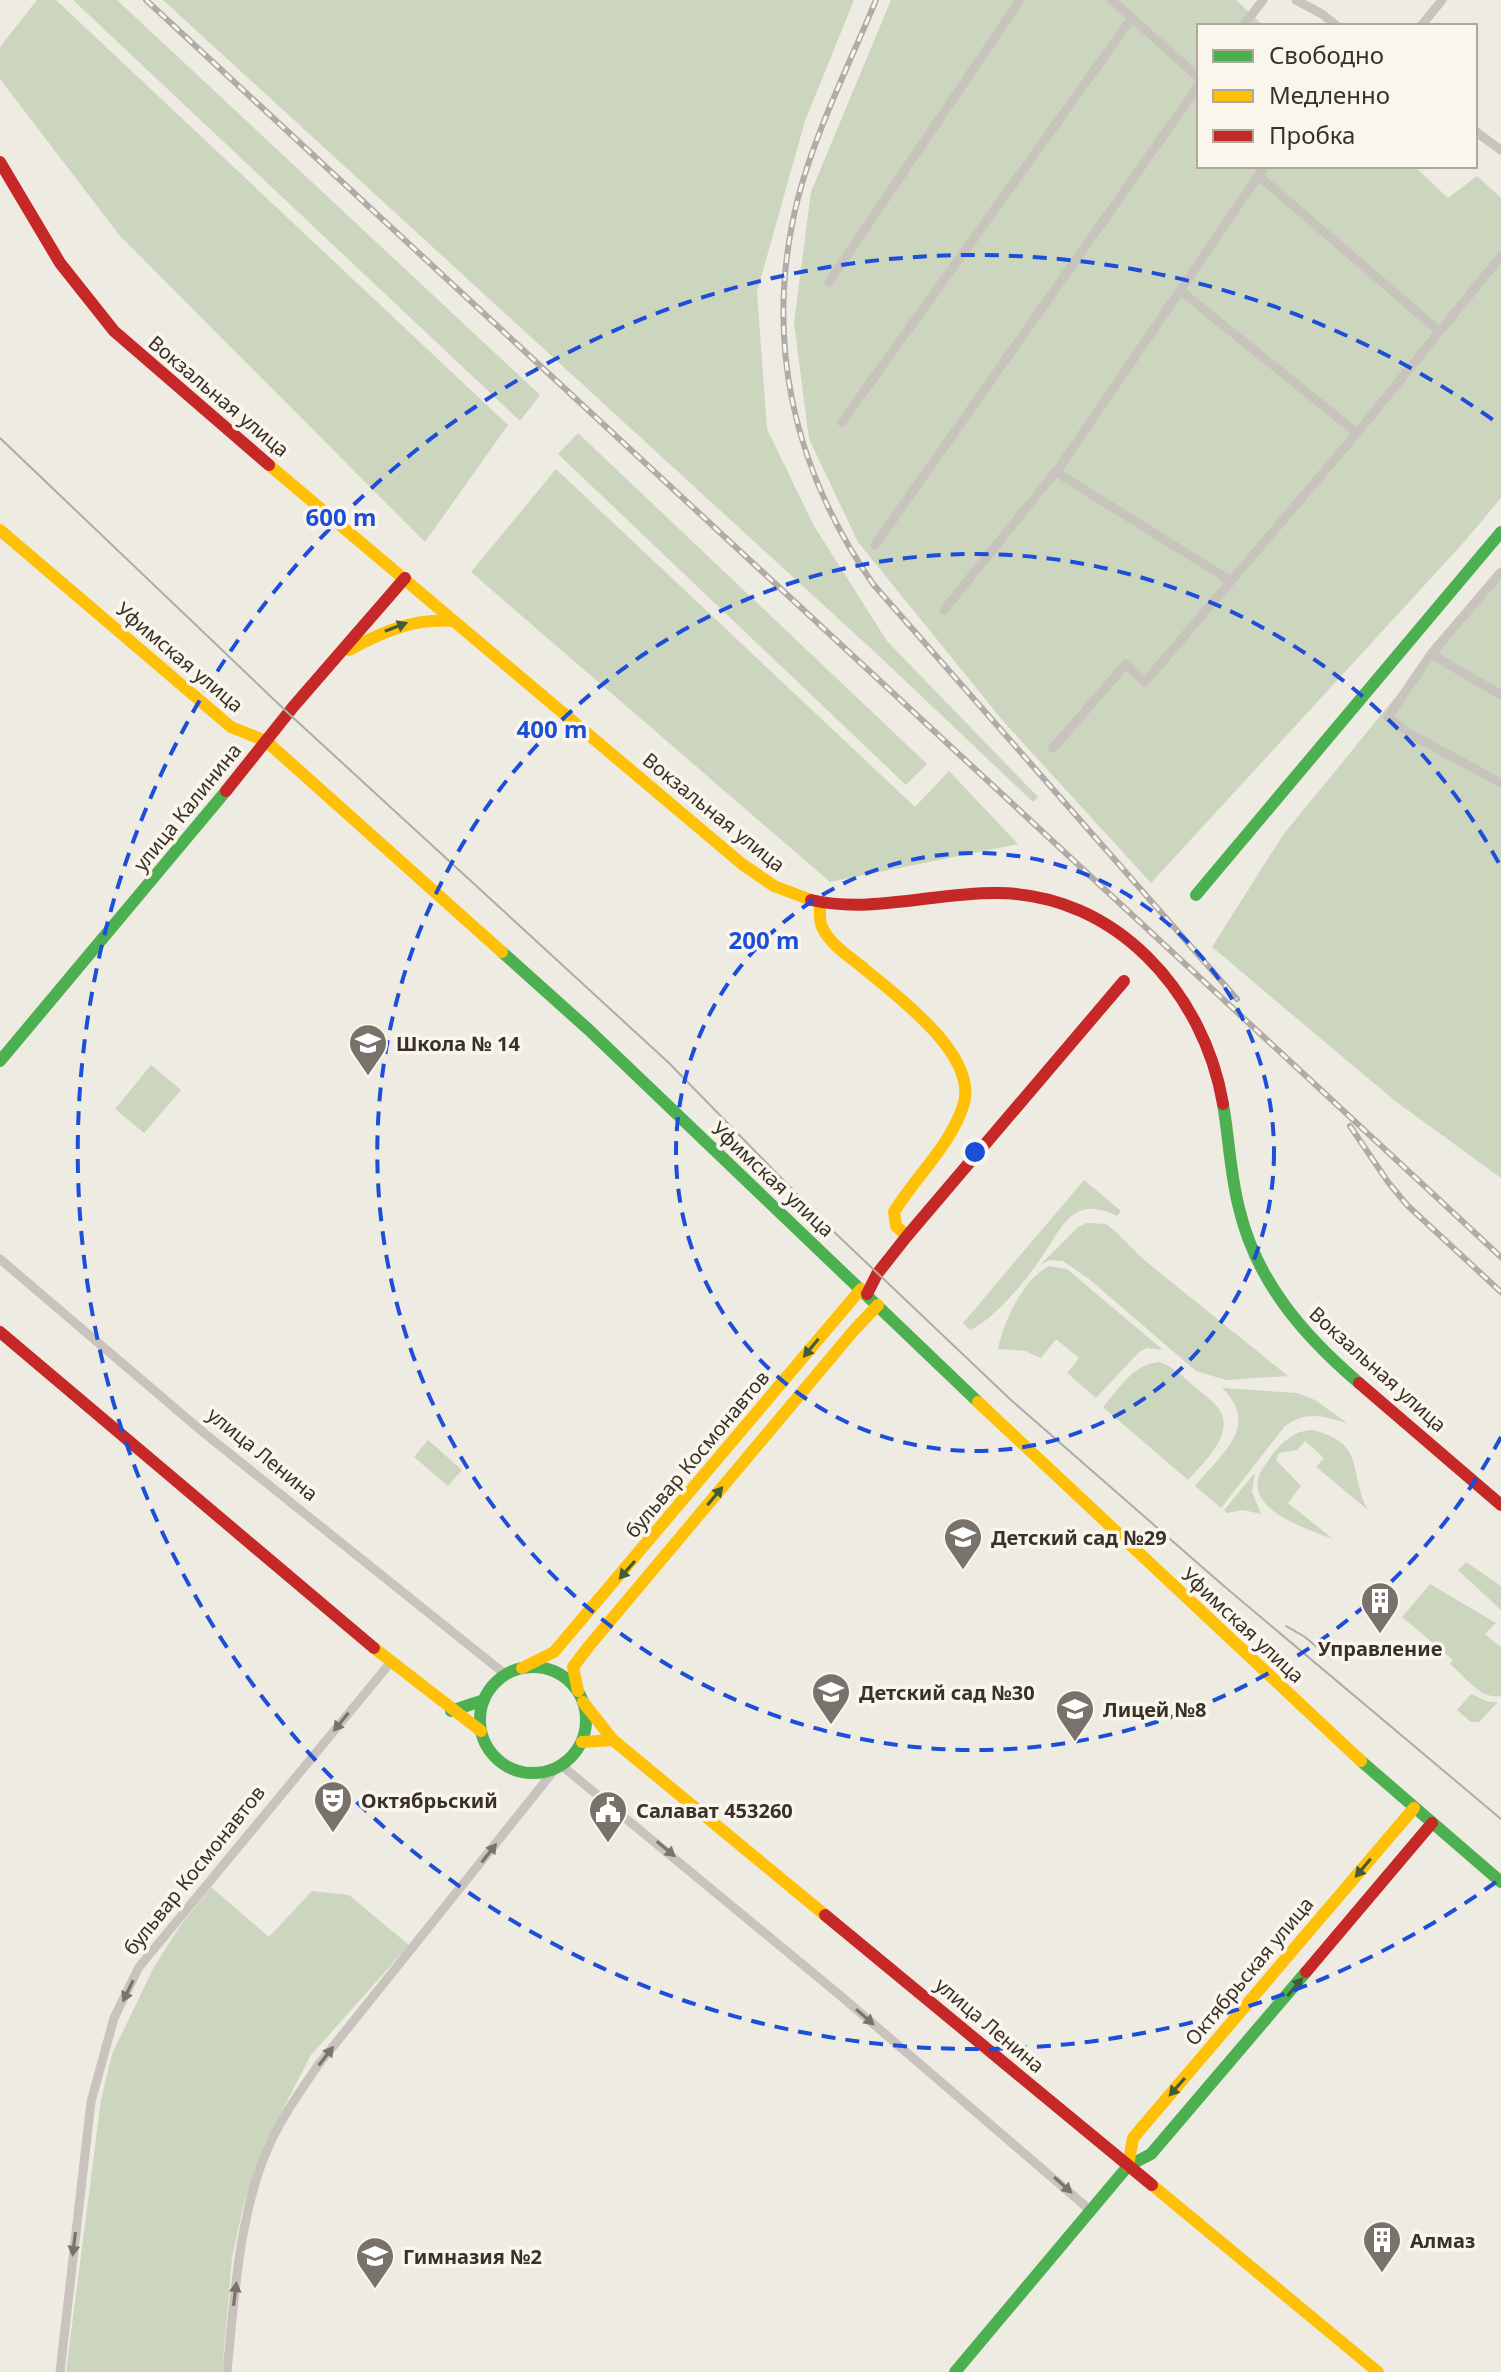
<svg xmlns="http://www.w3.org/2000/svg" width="1501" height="2372" font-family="'Noto Sans',sans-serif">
  <rect width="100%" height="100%" fill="#eeebe3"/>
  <!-- green -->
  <path fill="#ccd5bd" d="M37,0H56L508,425L425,542L120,236L0,79V47Z
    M73,0H117L540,395L520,421Z
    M163,0H854L805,121L757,292L767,429L814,526L887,641L1038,797L1033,802L878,655Z
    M891,0H1236L1264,26H1199V166H1414L1448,198L1477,176L1501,198V498L1465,541L1151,883L1003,721L858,542L809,439L794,323L811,192Z
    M578,433L927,764L906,785L558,454Z
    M556,469L915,807L949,771L1018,844L830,882L471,572Z
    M1501,568V1178L1395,1101L1212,947L1283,835Z
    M151,1065L181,1090L144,1133L115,1109Z
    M1084,1180L1121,1211L1117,1216C1071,1193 1062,1229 1039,1261C1025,1282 992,1321 970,1330L963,1323Z
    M1087,1223L1106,1224L1115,1231L1144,1260L1288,1376L1226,1380L1196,1371L1089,1279L1063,1261L1050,1260L1040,1265L1078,1227Z
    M1049,1266L1067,1269L1163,1350L1147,1348L1139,1352L1096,1398L1067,1373L1079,1358L1056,1339L1041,1358L1025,1351L998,1349C1003,1322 1024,1278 1049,1266Z
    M1159,1362C1174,1367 1183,1377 1195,1387C1203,1394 1213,1401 1219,1409C1236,1434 1203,1463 1188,1480L1103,1407C1119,1389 1133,1364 1159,1362Z
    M1222,1388L1297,1393L1315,1400L1347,1423C1322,1416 1306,1410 1284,1427L1221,1508L1195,1486C1222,1453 1261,1426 1222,1388Z
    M1312,1430C1368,1444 1347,1471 1368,1510L1316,1467L1324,1458L1305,1441L1297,1450L1279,1453L1276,1460L1301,1486L1288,1503L1333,1539C1310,1530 1247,1511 1259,1476C1261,1469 1268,1462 1272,1455C1283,1441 1294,1431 1312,1430Z
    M428,1440L462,1470L448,1486L414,1457Z
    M1255,1473L1252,1492L1261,1514L1243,1510L1227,1513L1224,1510Z
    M1466,1562L1501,1586V1610L1458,1570Z
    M1430,1584L1496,1623L1485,1634L1501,1647V1696C1480,1700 1465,1676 1450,1664L1453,1660L1402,1617Z
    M1471,1694L1489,1702H1498L1479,1722H1471L1457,1710Z
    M211,1887L269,1937L312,1891L349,1895L409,1945L311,2055L265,2143L243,2207L232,2258L222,2372H66L101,2100L112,2054L154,1967L180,1926Z"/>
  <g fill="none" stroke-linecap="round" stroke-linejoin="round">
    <!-- street -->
    <path stroke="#c8c3bc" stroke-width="9" d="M1112,0L1199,78
      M1296,0L1322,14L1337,26
      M1243,26L1263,0
      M1421,26L1442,0
      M1475,131L1501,150
      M1259,176L1439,331
      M829,282L1020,0
      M1181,291L1357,433
      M842,422L1132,18
      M1056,472L1231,581
      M875,545L1199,85
      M1501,572L1431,654L1388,717L1412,735L1501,783
      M944,610L1061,465L1265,166
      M1431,654L1501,695
      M1053,748L1126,664L1145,682L1357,433L1501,256
      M0,1259L204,1433L505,1674
      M561,1765L842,1997L1091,2211
      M60,2372L91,2102L114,2018L139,1967L391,1662
      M227,2372C234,2302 238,2226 263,2160C276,2125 298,2094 319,2064L556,1768"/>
    <!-- fast -->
    <path stroke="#4caf50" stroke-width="12" d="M1196,895L1501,532
      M502,952L589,1030L978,1402
      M0,1061L226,791
      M1223,1104C1229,1138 1230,1173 1239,1208C1256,1281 1303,1335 1359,1383
      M480 1720a53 53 0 1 1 106 0a53 53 0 1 1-106 0Z
      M451,1711L484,1700
      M1361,1761L1501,1882
      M955,2372L1128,2166L1151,2154L1306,1972"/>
    <!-- slow -->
    <path stroke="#ffc107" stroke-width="12" d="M269,465L742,864L774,886L811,900
      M0,530L231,727L266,741L502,952
      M349,650C384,631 414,618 454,621
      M820,903C820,911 819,920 822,927C830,944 847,955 861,966C895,995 977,1053 964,1103C952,1144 916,1176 894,1212L896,1226L907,1236
      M978,1402L1361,1761
      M374,1648L481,1731
      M522,1668L554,1652L861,1289
      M578,1691L573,1667L589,1646L855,1329L878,1305
      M583,1702L613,1740L825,1915
      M582,1742L613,1740
      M1128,2166L1133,2138L1414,1808
      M1152,2185L1378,2372"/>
    <!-- jam -->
    <path stroke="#c62828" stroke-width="12" d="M0,162L60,263L114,331L269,465
      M226,791L293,707L405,578
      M811,900C872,914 936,892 998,893C1116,894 1204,993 1223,1104
      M867,1294L877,1274L907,1236L1124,981
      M0,1332L374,1648
      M1359,1383L1501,1505
      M825,1915L1152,2185
      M1306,1972L1432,1823"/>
    <!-- tram -->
    <path stroke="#afaba6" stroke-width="2" d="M0,438L288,713L669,1063L833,1231L1011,1400L1225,1587L1501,1819
      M1286,1626L1305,1637L1331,1659"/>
    <!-- rail casing -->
    <g stroke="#afaba6" stroke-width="6">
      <path id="rail" d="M146,0L1501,1257
        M876,0C849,65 816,130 798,198C763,337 792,467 873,584L1237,999
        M1350,1126L1388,1182L1407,1205L1501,1292"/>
    </g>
    <!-- rail -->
    <use href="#rail" stroke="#faf6eb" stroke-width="3" stroke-dasharray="9" stroke-linecap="butt"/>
  </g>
  <!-- one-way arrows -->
  <defs><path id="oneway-solid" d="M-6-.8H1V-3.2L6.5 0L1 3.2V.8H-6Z" transform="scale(2)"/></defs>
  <g fill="#405d37">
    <use href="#oneway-solid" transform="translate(396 627) rotate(-21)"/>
    <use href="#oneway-solid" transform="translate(811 1348) rotate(129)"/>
    <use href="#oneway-solid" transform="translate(715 1496) rotate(-50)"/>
    <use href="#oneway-solid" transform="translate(627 1570) rotate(131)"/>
    <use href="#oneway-solid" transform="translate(1363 1868) rotate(130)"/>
    <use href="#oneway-solid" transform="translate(1295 1987) rotate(-50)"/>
    <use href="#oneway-solid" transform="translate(1177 2087) rotate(131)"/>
  </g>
  <g fill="#79736b">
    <use href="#oneway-solid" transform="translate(341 1722) rotate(129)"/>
    <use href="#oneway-solid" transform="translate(666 1849) rotate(40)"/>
    <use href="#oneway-solid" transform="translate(489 1853) rotate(-52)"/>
    <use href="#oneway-solid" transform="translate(128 1991) rotate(116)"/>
    <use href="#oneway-solid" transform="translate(865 2017) rotate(41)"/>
    <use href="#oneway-solid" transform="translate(326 2056) rotate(-52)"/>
    <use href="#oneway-solid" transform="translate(1063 2185) rotate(42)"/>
    <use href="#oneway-solid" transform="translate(74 2244) rotate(97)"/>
    <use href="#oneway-solid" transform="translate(235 2294) rotate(-83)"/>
  </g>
  <!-- distance rings -->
  <g fill="none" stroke="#1d4ed8" stroke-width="4" stroke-dasharray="14 10">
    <circle cx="975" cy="1152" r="299"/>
    <path d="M1501 1437A598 598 0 1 1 1501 867"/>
    <path d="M1496 1882A897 897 0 1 1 1496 422"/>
  </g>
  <!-- icons -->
  <defs>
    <g id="school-pin" transform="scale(2)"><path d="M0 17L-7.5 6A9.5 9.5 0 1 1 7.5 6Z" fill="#78726a" stroke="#faf6eb"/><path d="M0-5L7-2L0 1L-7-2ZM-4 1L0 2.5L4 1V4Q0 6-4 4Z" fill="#fff"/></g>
    <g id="building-pin" transform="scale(2)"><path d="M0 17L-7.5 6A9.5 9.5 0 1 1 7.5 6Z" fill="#78726a" stroke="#faf6eb"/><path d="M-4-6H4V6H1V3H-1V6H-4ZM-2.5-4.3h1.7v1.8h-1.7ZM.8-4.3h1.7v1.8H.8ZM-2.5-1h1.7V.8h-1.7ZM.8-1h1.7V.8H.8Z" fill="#fff"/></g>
    <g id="theatre-pin" transform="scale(2)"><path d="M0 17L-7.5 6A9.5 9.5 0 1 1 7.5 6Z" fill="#78726a" stroke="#faf6eb"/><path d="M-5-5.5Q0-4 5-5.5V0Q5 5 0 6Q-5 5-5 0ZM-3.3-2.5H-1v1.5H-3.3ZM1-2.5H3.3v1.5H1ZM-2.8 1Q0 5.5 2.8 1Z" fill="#fff"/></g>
    <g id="civic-pin" transform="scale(2)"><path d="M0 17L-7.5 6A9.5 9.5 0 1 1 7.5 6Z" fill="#78726a" stroke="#faf6eb"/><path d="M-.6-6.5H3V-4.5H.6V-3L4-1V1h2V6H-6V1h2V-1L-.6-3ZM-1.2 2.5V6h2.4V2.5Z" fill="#fff"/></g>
  </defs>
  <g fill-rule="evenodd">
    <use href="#school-pin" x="368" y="1043"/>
    <use href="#school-pin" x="963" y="1537"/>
    <use href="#building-pin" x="1380" y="1601"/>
    <use href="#school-pin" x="831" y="1692"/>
    <use href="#school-pin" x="1075" y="1709"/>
    <use href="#theatre-pin" x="333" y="1800"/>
    <use href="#civic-pin" x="608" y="1810"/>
    <use href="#building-pin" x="1382" y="2240"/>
    <use href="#school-pin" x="375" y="2256"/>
  </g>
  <g text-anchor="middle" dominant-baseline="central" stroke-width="7" stroke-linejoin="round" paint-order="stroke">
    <!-- street labels -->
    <g font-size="20" fill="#393129" stroke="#faf6eb">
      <text transform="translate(219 396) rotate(40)">Вокзальная улица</text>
      <text transform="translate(180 657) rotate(40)">Уфимская улица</text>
      <text transform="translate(187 807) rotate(-51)">улица Калинина</text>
      <text transform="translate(714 812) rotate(39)">Вокзальная улица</text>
      <text transform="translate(773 1179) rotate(43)">Уфимская улица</text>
      <text transform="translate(1378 1369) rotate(42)">Вокзальная улица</text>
      <text transform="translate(263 1454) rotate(39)">улица Ленина</text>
      <text transform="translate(697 1454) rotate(-50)">бульвар Космонавтов</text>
      <text transform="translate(1243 1625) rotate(43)">Уфимская улица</text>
      <text transform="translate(194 1870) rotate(-51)">бульвар Космонавтов</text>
      <text transform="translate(1249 1971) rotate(-50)">Октябрьская улица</text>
      <text transform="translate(990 2025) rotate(40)">улица Ленина</text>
    </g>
    <!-- poi labels -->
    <g font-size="20" font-weight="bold" fill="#393129" stroke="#faf6eb" text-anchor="start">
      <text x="396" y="1043">Школа № 14</text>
      <text x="991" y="1537">Детский сад №29</text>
      <text x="1380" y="1648" text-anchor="middle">Управление</text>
      <text x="859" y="1692">Детский сад №30</text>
      <text x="1103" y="1709">Лицей №8</text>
      <text x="361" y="1800">Октябрьский</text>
      <text x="636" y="1810">Салават 453260</text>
      <text x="1410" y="2240">Алмаз</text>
      <text x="403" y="2256">Гимназия №2</text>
    </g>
  </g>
  <circle cx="975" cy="1152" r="12" fill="#1d4ed8" stroke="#faf6eb" stroke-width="4"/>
  <g font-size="24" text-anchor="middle" font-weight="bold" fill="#1d4ed8" stroke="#faf6eb" stroke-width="7" stroke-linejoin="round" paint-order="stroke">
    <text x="341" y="526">600 m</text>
    <text x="552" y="738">400 m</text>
    <text x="764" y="949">200 m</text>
  </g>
  <!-- legend -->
  <rect x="1197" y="24" width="280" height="144" fill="#faf6eb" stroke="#ada79d" stroke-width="2"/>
  <rect x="1213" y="50" width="40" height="12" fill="#4caf50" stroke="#ada79d" stroke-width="2"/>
  <text x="1269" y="64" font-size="24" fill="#393129">Свободно</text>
  <rect x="1213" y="90" width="40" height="12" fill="#ffc107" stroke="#ada79d" stroke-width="2"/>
  <text x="1269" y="104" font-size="24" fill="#393129">Медленно</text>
  <rect x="1213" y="130" width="40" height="12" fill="#c62828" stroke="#ada79d" stroke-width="2"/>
  <text x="1269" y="144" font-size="24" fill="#393129">Пробка</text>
</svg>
